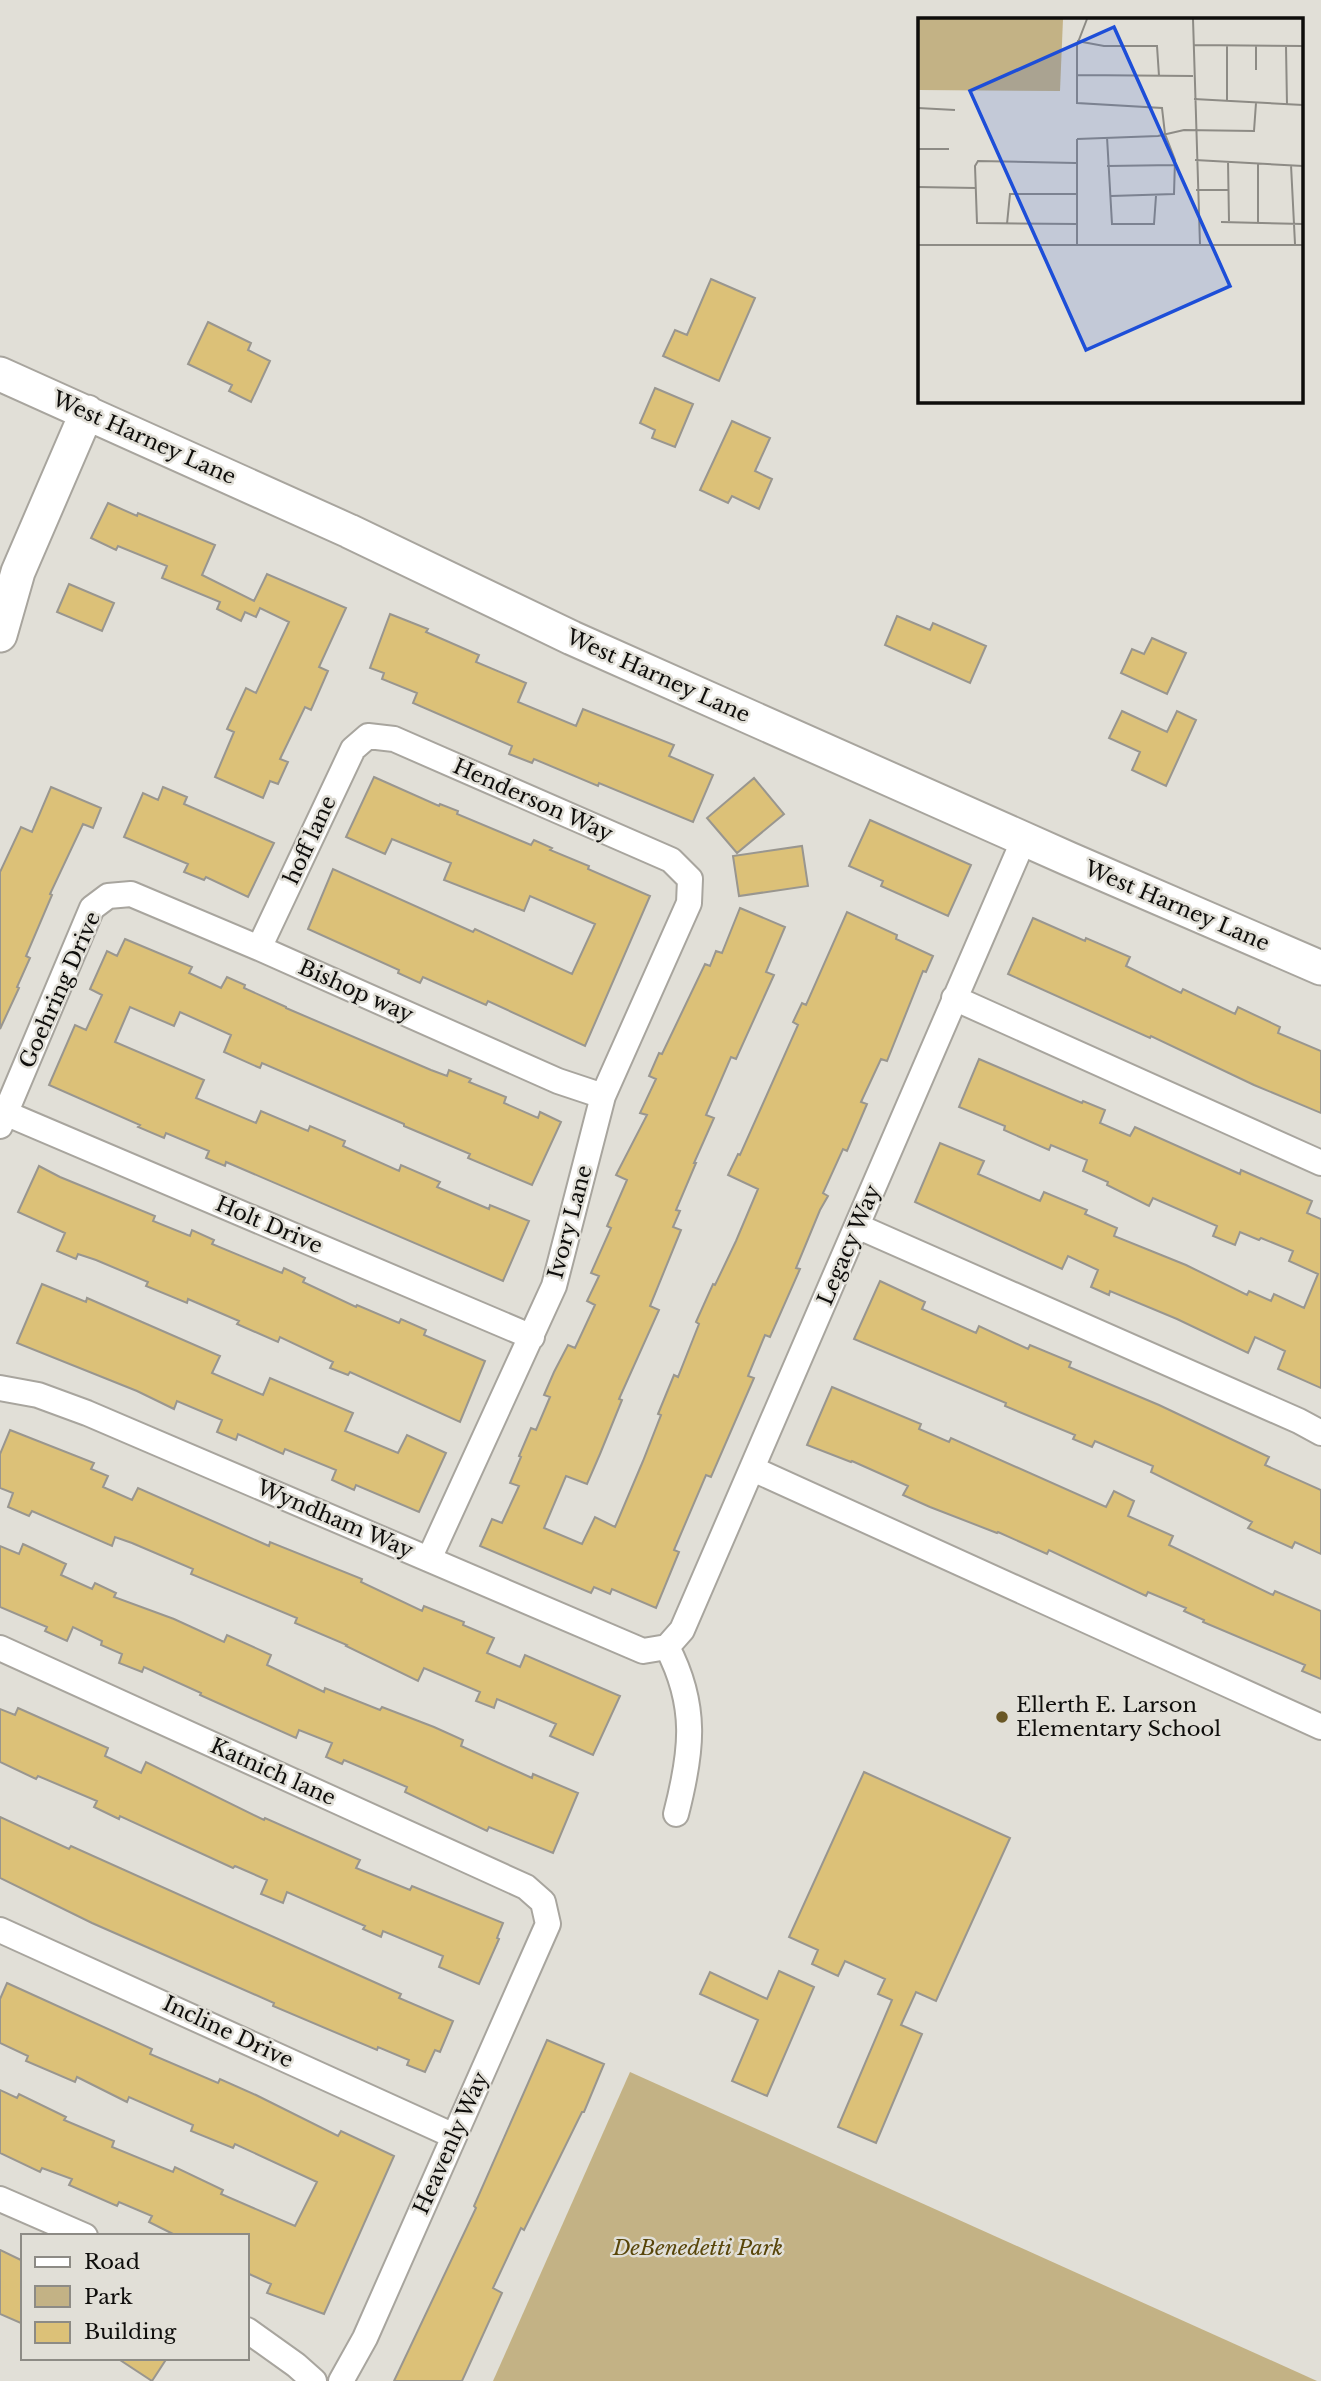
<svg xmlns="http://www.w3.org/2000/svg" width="1321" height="2381" font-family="'Libre Baskerville',serif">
  <rect width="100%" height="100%" fill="#e1dfd7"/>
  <!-- green -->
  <path fill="#c3b285" d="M630,2072L1317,2381H493Z"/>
  <!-- building -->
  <path fill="#dcc178" stroke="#99968f" stroke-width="2" d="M711,279L755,298L719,381L663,356L675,330L687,335Z
    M208,322L251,343L248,350L270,361L251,402L229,391L232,385L188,364Z
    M655,388L693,404L675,447L652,438L655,430L640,423Z
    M732,421L770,438L755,471L772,479L759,509L732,496L728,503L700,490Z
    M108,503L137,516L138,513L215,545L202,575L254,601L267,574L346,608L319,667L328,671L311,710L305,707L280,759L288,762L278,784L270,781L263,798L215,777L234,732L227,729L246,688L256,693L289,622L260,608L256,617L245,612L241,621L217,609L220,602L162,578L167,566L118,546L116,550L91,538Z
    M69,584L114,603L102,631L57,612Z
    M390,614L428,629L426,632L479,655L476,662L526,683L518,702L576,726L583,709L674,745L669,756L713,775L693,822L599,783L598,786L534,759L532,763L509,754L512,746L413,703L417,693L382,679L384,673L370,668Z
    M897,616L930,630L933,623L986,646L970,683L885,645Z
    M1152,638L1186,653L1167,694L1121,673L1132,649L1144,654Z
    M1122,711L1167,732L1177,711L1196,720L1166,786L1132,770L1140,752L1109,738Z
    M374,777L439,806L440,804L458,811L457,814L531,845L534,840L552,848L550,850L589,866L588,869L650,896L585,1046L488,1001L486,1005L423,977L420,983L398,973L399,970L308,929L333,869L473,932L475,929L572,974L595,924L530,896L524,911L444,880L451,863L392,839L385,854L346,837Z
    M754,778L784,814L737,853L707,818Z
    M51,787L101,808L93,828L83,824L50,894L52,895L26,956L30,958L17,987L19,988L0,1029V872L21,827L32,832Z
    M163,787L187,797L184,804L274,843L248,897L206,877L204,880L184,872L188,864L124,837L143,793L158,800Z
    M870,820L971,865L948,916L881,886L883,881L849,866Z
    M802,846L808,886L739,896L733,856Z
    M740,908L785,927L766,972L774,975L736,1059L731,1057L706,1115L714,1118L694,1163H696L676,1210L680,1211L673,1227L681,1230L650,1306L659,1310L619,1399L622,1400L600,1454L587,1484L566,1476L544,1528L582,1544L595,1517L615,1527L643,1461L661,1415L658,1414L674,1375L678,1377L699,1324L696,1322L713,1284L715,1285L736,1241L758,1189L728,1175L738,1154L740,1155L798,1025L793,1022L802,1003L806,1005L847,912L897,935L896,939L933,956L926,972L923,971L887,1061L881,1059L861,1102L867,1104L847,1151L843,1149L823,1193L828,1196L820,1210L796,1268L800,1269L770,1337L765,1335L748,1376L754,1378L711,1477L706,1475L674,1550L679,1552L656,1608L612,1589L610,1594L594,1587L591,1593L480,1546L492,1519L502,1523L519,1486L510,1483L521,1457L519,1456L531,1428L536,1430L550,1397L544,1395L554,1372L568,1345L575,1348L595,1305L587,1301L599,1276L591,1273L611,1228L607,1226L627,1180L616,1175L647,1115L640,1113L656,1079L649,1076L659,1053L662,1054L705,964L710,966L716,951L722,953Z
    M1033,918L1085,941L1086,938L1130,957L1126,966L1181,993L1183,989L1235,1014L1238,1007L1280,1027L1278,1033L1321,1051V1113L1254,1085L1151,1036L1150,1038L1008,974Z
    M125,939L192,967L189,973L221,988L227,977L245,985L244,988L286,1007V1008L431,1070L447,1076L449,1070L471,1079L469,1082L506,1097L504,1103L538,1118L540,1112L561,1122L532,1185L468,1158L470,1154L404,1126V1124L262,1063L260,1068L224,1052L231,1035L180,1012L174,1026L130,1007L115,1042L204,1080L196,1098L256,1123L261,1111L308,1131L310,1126L345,1141L343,1146L399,1171L401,1165L440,1182L437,1187L489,1209L490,1205L529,1221L503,1281L226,1162L225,1166L206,1158L209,1151L166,1133L164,1138L138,1127L140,1125L49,1085L75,1025L86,1030L102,995L90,989L107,951L117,956Z
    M979,1059L1082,1103L1083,1101L1105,1110L1100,1123L1130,1136L1135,1127L1240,1174L1241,1170L1312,1201L1307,1213L1321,1219V1388L1278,1369L1285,1351L1255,1337L1248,1353L1177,1319L1110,1291L1109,1295L1091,1287L1098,1270L1068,1256L1062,1269L915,1202L940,1143L984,1161L978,1174L1040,1201L1044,1192L1087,1210L1085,1214L1117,1228L1114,1236L1186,1265L1247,1295L1249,1291L1271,1301L1274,1294L1304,1308L1318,1274L1289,1261L1293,1251L1261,1238L1259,1240L1240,1232L1235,1245L1213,1236L1217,1226L1153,1198L1149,1206L1107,1185L1108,1182L1083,1171L1087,1160L1051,1145L1049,1150L1004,1130L1005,1126L959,1107Z
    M39,1166L60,1177L155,1216L153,1221L190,1236L192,1230L214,1240L212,1244L282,1273L284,1268L305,1278L303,1282L356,1307L357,1305L399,1323L401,1319L426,1330L424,1335L485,1361L460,1422L350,1372L348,1375L330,1368L333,1362L280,1337L278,1342L237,1324L239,1321L188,1299L187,1303L146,1286L148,1282L96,1260L78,1254L76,1259L57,1251L65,1233L18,1212Z
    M880,1281L925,1302L922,1309L976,1333L979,1326L1028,1349L1030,1345L1071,1362L1069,1367L1159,1405L1269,1457L1265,1465L1321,1490V1554L1295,1542L1292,1548L1248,1528L1252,1522L1151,1472L1153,1466L1095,1441L1092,1447L1073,1439L1075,1435L1005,1406L1006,1403L854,1339Z
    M42,1284L86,1302L87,1298L220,1356L212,1373L263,1395L270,1378L353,1413L345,1431L398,1453L407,1435L446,1453L419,1512L356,1485L354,1490L332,1480L336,1470L285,1449L283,1454L238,1434L236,1440L217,1432L222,1420L177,1401L174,1409L137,1391L17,1343Z
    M832,1387L921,1424L919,1429L949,1442L951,1438L1106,1507L1114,1491L1134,1501L1128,1516L1173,1536L1169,1545L1273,1595L1275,1591L1321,1611V1679L1302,1671L1305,1665L1203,1622L1204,1620L1184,1611L1186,1608L1148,1592L1146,1596L1049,1550L1047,1554L998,1532L997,1533L930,1507L903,1495L908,1486L852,1461L851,1462L807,1445Z
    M10,1430L94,1463L91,1469L108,1476L103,1487L132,1500L138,1488L269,1546L270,1542L362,1579L361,1582L422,1611L424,1606L464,1622L463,1625L494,1638L487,1653L520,1667L525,1655L620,1696L593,1755L550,1736L556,1724L497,1699L494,1708L476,1701L480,1692L424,1668L418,1681L346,1646L347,1645L295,1623L297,1618L191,1574L193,1569L132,1543L115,1537L112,1546L32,1511L29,1516L8,1507L13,1493L0,1488V1454Z
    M23,1544L66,1564L61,1575L92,1589L95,1583L116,1593L114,1597L174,1619L224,1642L227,1635L271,1655L267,1665L324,1692L325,1688L380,1710L382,1707L434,1727L463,1740L461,1746L532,1778L533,1774L578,1793L553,1853L489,1827L487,1831L405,1792L407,1787L377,1774L344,1760L342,1764L326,1757L332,1743L299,1730L296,1738L200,1695L201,1693L144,1667L142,1672L119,1663L122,1654L101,1645L102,1641L73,1627L67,1641L45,1631L47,1627L0,1607V1546L19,1554Z
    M18,1708L108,1748L105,1756L141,1773L146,1762L264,1820L265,1818L360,1860L356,1868L410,1890L412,1886L503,1923L497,1938L499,1939L479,1984L439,1967L443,1956L383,1931L381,1937L363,1929L365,1926L287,1892L283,1903L261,1894L267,1880L235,1866L233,1868L120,1816L119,1819L94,1807L97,1801L38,1776L36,1779L0,1762V1709L15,1715Z
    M864,1772L1010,1838L936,2001L916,1992L901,2025L922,2034L876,2143L838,2127L892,2000L878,1994L885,1979L845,1961L838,1976L812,1964L818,1950L789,1937Z
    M0,1817L69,1849L71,1846L345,1969L401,1994L399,1998L453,2021L440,2052L435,2050L425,2072L407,2065L409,2060L378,2047L377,2050L273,2006L274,2003L92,1923L0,1878Z
    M779,1971L814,1987L767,2096L732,2081L758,2020L700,1994L710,1972L767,1999Z
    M7,1983L152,2049L150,2054L218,2083L220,2079L256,2095L338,2136L341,2131L394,2156L324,2314L267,2293L271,2284L247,2273V2236H177L149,2222L152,2216L119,2202L117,2206L69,2185L72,2179L42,2168L40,2172L0,2153V2090L17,2098L19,2094L66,2117L64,2120L114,2141L112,2147L173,2172L175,2167L223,2190L221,2194L295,2226L317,2182L235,2144L233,2148L191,2131L193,2125L129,2097L127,2102L77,2077L75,2082L26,2061L28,2056L0,2043V1999Z
    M547,2040L604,2064L584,2112H582L524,2230L521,2228L493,2288L502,2293L462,2381H394L476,2208L474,2206Z
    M0,2250L23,2261V2324L0,2314Z
    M117,2358H167L152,2381Z"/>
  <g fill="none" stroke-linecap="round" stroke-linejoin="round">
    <!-- street casing -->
    <g stroke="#a8a59e" stroke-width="28">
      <path id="street" d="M259,948L353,749L368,736L394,739L671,860L690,879L689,903L603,1096L554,1286L429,1559
        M954,998L1321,1163
        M5,1113L532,1337
        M0,1126L92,908L108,896L131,894L259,948L558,1081L603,1096
        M857,1226L1299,1421L1321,1433
        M0,1388L38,1395L87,1413L643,1651L667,1647
        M753,1469L1321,1727
        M667,1647L682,1630L1024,839
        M667,1647C698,1706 692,1752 676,1814
        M0,1648L526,1887L543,1902L548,1924L365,2338L341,2381
        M0,1930L454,2136
        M0,2199L85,2236
        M247,2330L296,2365L314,2381"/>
    </g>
    <!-- secondary casing -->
    <g stroke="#a8a59e" stroke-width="37">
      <path id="secondary" d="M0,374L349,531L572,638L1069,859L1321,968
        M0,635L18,572L87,412"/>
    </g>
    <!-- street -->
    <use href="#street" stroke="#fff" stroke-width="24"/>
    <!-- secondary -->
    <use href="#secondary" stroke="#fff" stroke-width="33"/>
  </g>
  <!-- markers -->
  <circle fill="#695725" stroke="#e1dfd7" stroke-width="2.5" cx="1002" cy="1717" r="7"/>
  <g text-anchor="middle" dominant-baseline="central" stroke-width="5" stroke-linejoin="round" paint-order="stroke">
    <!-- street labels -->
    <g font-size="21" fill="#0e0d0b" stroke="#e1dfd7">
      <text transform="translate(144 438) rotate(24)">West Harney Lane</text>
      <text transform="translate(658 676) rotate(24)">West Harney Lane</text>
      <text transform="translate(533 800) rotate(24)">Henderson Way</text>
      <text transform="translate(310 840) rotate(-65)">hoff lane</text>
      <text transform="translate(1177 906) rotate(23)">West Harney Lane</text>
      <text transform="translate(60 990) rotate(-66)">Goehring Drive</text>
      <text transform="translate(356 991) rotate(24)">Bishop way</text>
      <text transform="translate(570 1222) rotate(-75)">Ivory Lane</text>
      <text transform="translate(269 1225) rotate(23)">Holt Drive</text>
      <text transform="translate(849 1245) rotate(-67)">Legacy Way</text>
      <text transform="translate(335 1519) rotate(23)">Wyndham Way</text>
      <text transform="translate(273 1772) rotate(24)">Katnich lane</text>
      <text transform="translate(228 2032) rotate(25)">Incline Drive</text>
      <text transform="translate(451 2143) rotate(-66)">Heavenly Way</text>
    </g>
    <!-- poi labels -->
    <g font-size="21" fill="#0e0d0b" stroke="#e1dfd7" text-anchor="start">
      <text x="1016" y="1705">Ellerth E. Larson<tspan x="1016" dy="24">Elementary School</tspan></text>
    </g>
    <!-- park labels -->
    <g font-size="21" font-style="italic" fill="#584509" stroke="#e1dfd7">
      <text x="698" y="2248">DeBenedetti Park</text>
    </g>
  </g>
  <!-- overview -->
  <g transform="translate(918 18)">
    <rect width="385" height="385" fill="#e1dfd7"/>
    <path d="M0,1H145L142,73L0,72Z" fill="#c3b285"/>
    <path fill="none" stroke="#8d8b85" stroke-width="2" d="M169,1L159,27V85L244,90L247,116L257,142L256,176L193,178M275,1L282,227M159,23L186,28H239L241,58M275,27L385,28M368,28L369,87M338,52V28M159,57L275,58M276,81L385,87M309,82V28M0,90L37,92M189,119L194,206H236L238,178M159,121L240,118L266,112L336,113L338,85M159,121V227M0,131H31M277,142L385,148M310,143L311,203M158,145L60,143L57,148L59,205L159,206M340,146V206M373,147L377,226M189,148L257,147M0,169L58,170M278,172H310M303,204L385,206M89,206L92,176H159M0,227H385"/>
    <path fill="#1d4ed8" fill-opacity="0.15" stroke="#1d4ed8" stroke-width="3.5" d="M196,9L312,268L168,332L52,73Z"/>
    <rect width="385" height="385" fill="none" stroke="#0e0d0b" stroke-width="3.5"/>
  </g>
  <!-- legend -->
  <rect x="21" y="2234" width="228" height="126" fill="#e1dfd7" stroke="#8d8b85" stroke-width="2"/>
  <rect x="35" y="2257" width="35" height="10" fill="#ffffff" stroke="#8d8b85" stroke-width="2"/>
  <text x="84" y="2269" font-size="21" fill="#0e0d0b">Road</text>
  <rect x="35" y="2286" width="35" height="21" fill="#c3b285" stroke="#8d8b85" stroke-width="2"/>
  <text x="84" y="2304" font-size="21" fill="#0e0d0b">Park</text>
  <rect x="35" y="2322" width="35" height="21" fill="#dcc178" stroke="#8d8b85" stroke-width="2"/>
  <text x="84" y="2339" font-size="21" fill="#0e0d0b">Building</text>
</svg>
